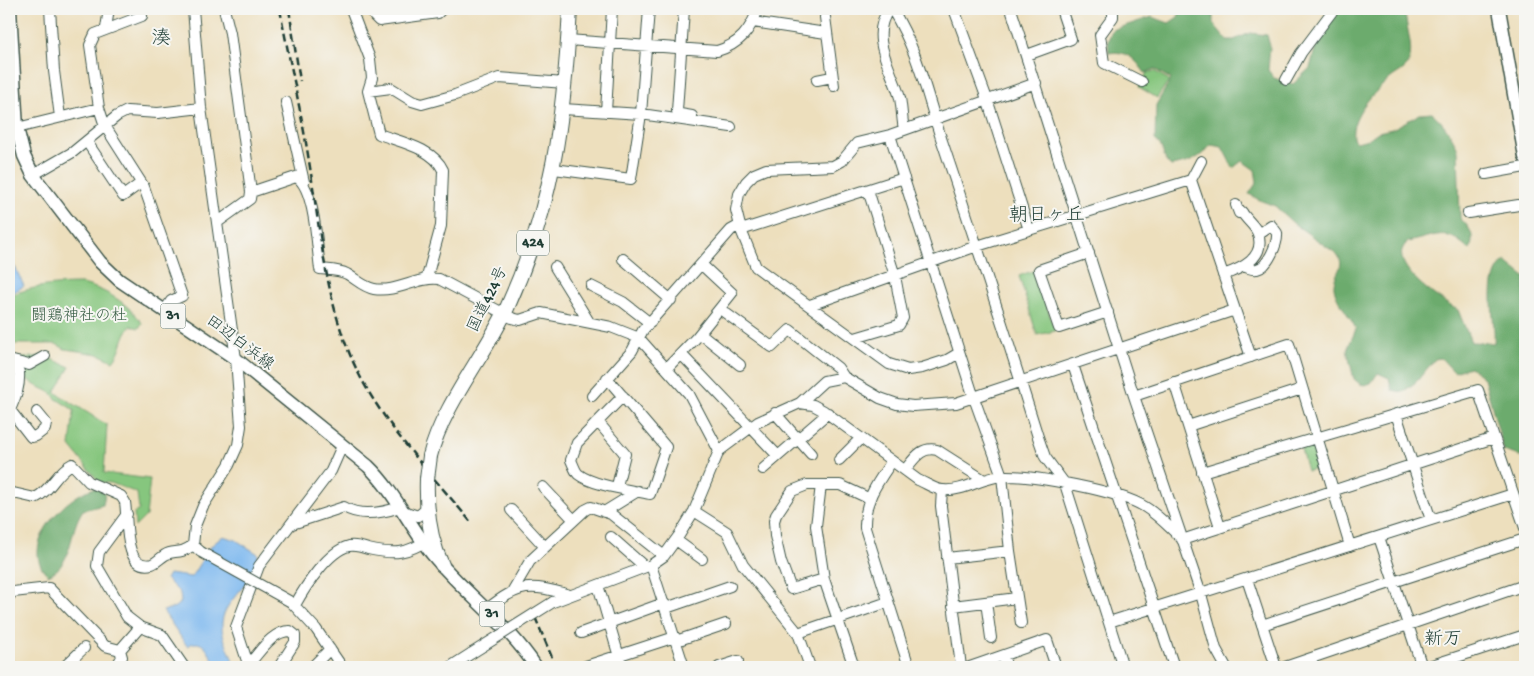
<svg xmlns="http://www.w3.org/2000/svg" width="1534" height="676" font-family="'Gochi Hand','Klee One',sans-serif">
  <rect width="100%" height="100%" fill="#f6f6f2"/>
  <filter id="ink" filterUnits="userSpaceOnUse"><feTurbulence type="fractalNoise" baseFrequency=".02" numOctaves="2"/><feDisplacementMap in="SourceGraphic" scale="10" xChannelSelector="R" yChannelSelector="G"/><feConvolveMatrix kernelMatrix="1 2 1 2 8 2 1 2 1" color-interpolation-filters="sRGB"/></filter>
  <filter id="wash" filterUnits="userSpaceOnUse"><feTurbulence type="fractalNoise" baseFrequency=".0096" numOctaves="4" result="noise"/><feDisplacementMap in="SourceGraphic" scale="20" xChannelSelector="R" yChannelSelector="G"/><feGaussianBlur stdDeviation="1.12" result="paint"/><feColorMatrix in="noise" values="0 0 0 0 0 0 0 0 0 0 0 0 0 0 0 0 0 1.4 0 .05"/><feComposite in="paint" operator="in"/></filter>
  <g filter="url(#wash)">
    <rect width="100%" height="100%" fill="#eddfbd"/>
    <!-- green -->
    <path fill="#86c67e" stroke="#528259" d="M1154,71L1169,80L1157,98L1139,87L1147,73Z
      M1035,270L1055,331L1037,335L1019,276Z
      M82,284C105,289 128,303 142,323L139,328L131,326C121,336 123,350 113,361L98,354L65,349L56,344H9V296C32,286 56,284 82,284Z
      M45,356L70,367L55,392L107,425L104,473L150,479L146,516L135,527L134,513L139,510L137,493L111,483L99,482L70,446L74,410L55,398L52,393L35,385L9,366V359Z
      M1317,440L1324,467L1307,471L1300,445Z"/>
    <!-- forest -->
    <path fill="#6cab6d" stroke="#467450" d="M1181,9H1213V23L1227,40H1234L1250,33L1267,35L1270,46L1268,70L1274,78L1293,84L1310,68L1319,34L1332,9H1400L1405,12C1406,27 1414,48 1409,62C1406,70 1397,73 1391,78C1375,91 1350,115 1353,138L1357,142L1368,139L1378,132L1392,129L1420,114L1432,113C1444,123 1452,135 1458,150L1460,218C1471,229 1475,235 1470,250C1445,227 1438,235 1408,242C1382,262 1442,302 1458,310L1471,342L1494,343C1496,319 1483,278 1505,261L1525,277V458L1504,451L1484,378L1470,367L1454,372L1441,358L1435,359L1417,381L1403,392L1392,390L1389,378L1378,373L1371,383L1365,385L1360,384L1354,379L1347,350L1356,329C1350,316 1335,299 1334,287C1333,273 1347,267 1337,254L1293,223L1275,206L1259,200L1249,194L1257,182L1255,170L1242,161L1233,168L1222,147L1211,145C1198,160 1189,163 1171,166C1161,159 1165,146 1155,140L1156,105L1171,79L1154,69L1145,73C1135,59 1127,50 1109,53L1108,41L1112,30L1152,17L1169,23L1178,17Z
      M95,488L105,493L103,505L83,510C68,531 74,565 48,575C17,547 65,495 95,488Z"/>
    <!-- water -->
    <path fill="#7db8ef" stroke="#4e7a92" d="M15,267L24,286L9,295V290L12,288L9,283V268Z
      M223,536L236,540L258,554C259,582 224,597 222,623C221,638 229,648 233,661L230,667H219C208,657 206,635 187,646L163,611L175,607L181,602L180,593L166,579L169,574L191,577L211,546Z"/>
  </g>
  <g filter="url(#ink)">
    <g fill="none" stroke-linecap="round" stroke-linejoin="round">
      <!-- minor casing -->
      <g stroke="#3e5549" stroke-width="12">
        <path id="minor" d="M50,9L54,71L60,117
          M193,9L201,108L236,359L241,426L238,445L229,465L203,506L195,526L193,545L201,552
          M351,9L370,59L372,78L368,91L379,134C400,142 433,148 443,170L441,226L427,277
          M373,9L374,16L379,21L438,13L442,9
          M684,9L677,111L680,114L692,116
          M889,9C868,38 892,69 900,98C902,109 902,119 904,130
          M892,9C920,54 927,98 944,147C976,243 1008,340 1038,437L1045,457L1065,484L1123,667
          M954,9L987,99L1029,230
          M1011,9L1134,396L1201,594L1216,649L1226,667
          M1113,9V17L1100,35L1104,63L1142,82
          M142,16L95,34L90,45L99,108L105,126L144,187L182,296L171,301L165,310
          M825,17L834,86
          M753,22L826,33
          M106,28L109,9
          M568,40L717,51C740,44 750,31 758,9
          M1027,55L1071,39L1061,9
          M817,80L832,77
          M1286,80L1301,53L1334,9
          M368,91L391,88L412,101L422,104L455,95L499,78L565,83
          M286,102L304,182
          M563,109L641,114L731,127
          M606,112L612,9
          M17,128L99,108
          M890,135L974,398L1002,476L1010,551L1021,623
          M87,142L123,196L141,183
          M1201,161L1191,180L1251,357
          M554,169L631,179L641,114L649,9
          M1486,174L1525,167
          M33,175L73,152L117,116L127,111L158,113L201,108
          M251,192L296,177C315,187 317,248 320,269C328,270 339,270 347,274C356,279 363,287 374,289C397,293 418,276 439,279L512,318L520,320L541,313L611,327L639,338L689,394L719,451
          M1468,213L1525,204
          M218,222L250,199L251,192L230,33L224,9
          M741,230L904,178
          M1089,253L1039,270L1059,328L1108,312
          M623,259L671,300
          M555,267L589,322
          M1245,267C1249,268 1253,270 1257,269C1268,267 1278,243 1277,233L1271,225L1258,234
          M1223,275C1241,269 1266,258 1258,234C1256,226 1246,220 1242,212L1239,213L1236,205
          M591,286L623,302L650,323
          M810,305L977,246L1191,180
          M720,309L772,347L790,330L838,368L844,377
          M700,333L740,365
          M855,338L899,325L903,318L895,276L868,190
          M959,353L947,360L922,368L908,370L889,364L756,267L741,230L736,210L739,194L746,182L754,174L766,169L833,166L842,161L857,143L890,135L1036,83
          M681,354L778,456
          M9,360L29,365L45,356
          M9,364L19,372C20,387 16,396 10,410L31,437L36,436L45,429L46,423L37,412
          M1073,365L1174,667
          M667,368L696,338L732,293L702,265
          M607,378L666,447L650,494C631,490 593,486 578,474C575,471 573,464 571,460L577,443L623,396
          M1174,382L1220,527
          M592,396L632,351L643,330L731,230L740,225
          M1134,396L1289,344L1350,546
          M800,403L813,405L824,411L918,480C926,483 935,490 943,490C964,492 982,477 1003,476C1033,475 1120,491 1145,507C1158,515 1169,527 1180,537
          M775,413L811,454
          M1396,414L1431,520
          M598,422L625,454L617,486
          M1188,426L1302,389
          M839,460L861,438
          M892,461C877,483 864,500 865,528L909,667
          M763,469L828,413
          M905,470C914,459 921,446 937,450L984,480
          M1202,472L1478,390L1525,528
          M821,485L816,526L824,579L854,667
          M543,487L574,520
          M942,490L941,506L961,667
          M9,492L35,498C52,490 56,472 72,464L89,482L121,496L125,502C128,520 123,571 152,564C157,562 160,558 165,555C174,549 179,556 193,545
          M511,510L545,547
          M403,511L418,516L425,510L426,503
          M694,511L727,532L743,565L798,633L888,602
          M604,512L638,491
          M127,514L99,552L97,566L127,617L140,627
          M292,524L344,507C360,517 382,513 400,507
          M611,537L645,567
          M1379,537L1422,667
          M676,540L702,559
          M1182,540L1494,438
          M947,558L1010,551
          M651,565L684,667
          M824,579L791,589L781,562L775,536L774,521L776,515L792,491L807,485H840L868,498
          M1247,579L1276,667
          M598,585L622,667
          M513,590L530,561L585,510L591,507L611,514L664,556
          M9,596L13,592L49,588L105,646L120,650
          M291,602L316,629L342,667
          M553,602L651,565L664,556L680,534L694,511L719,451L758,422L800,403L824,381L844,377L880,398L897,404L913,406L956,403L1235,310
          M986,602L991,638
          M295,605C305,587 328,551 349,546C355,545 362,547 368,549C395,555 406,554 430,539
          M953,606L1017,598
          M666,608L730,586
          M487,609C520,583 530,584 570,595
          M1109,622L1513,494
          M1262,625L1525,539
          M581,633L664,603
          M798,633L810,667
          M676,641L726,624
          M1003,656L1007,667
          M249,664C260,652 272,631 290,631L295,635V642L279,667
          M586,666L675,637
          M64,667L84,648
          M116,667L122,657L120,650L140,627L162,635L184,667
          M249,667L236,627L259,566L331,471L342,446
          M312,667L330,649
          M450,667L472,653
          M719,667L738,661
          M970,667L1047,640L1056,667
          M1285,667L1525,585
          M1426,667L1525,635"/>
      </g>
      <!-- major casing -->
      <g stroke="#3e5549" stroke-width="15">
        <path id="major" d="M10,9L17,128L24,156L33,175L100,262L119,280L236,359L368,466C395,492 410,527 433,555C466,595 508,624 536,667
          M1499,9L1525,157"/>
      </g>
      <!-- highway casing -->
      <g stroke="#3e5549" stroke-width="16">
        <path id="highway" d="M430,456C442,407 485,355 507,308C553,206 564,119 570,9
          M427,479C426,509 429,538 442,565"/>
      </g>
      <!-- minor -->
      <use href="#minor" stroke="#fff" stroke-width="10"/>
      <!-- major -->
      <use href="#major" stroke="#fff" stroke-width="12"/>
      <!-- highway -->
      <use href="#highway" stroke="#fff" stroke-width="14"/>
      <!-- rail -->
      <path stroke="#1f3d34" stroke-width="2.5" stroke-dasharray="8 4" stroke-linecap="butt" d="M280,9C289,60 301,110 309,161C321,235 326,313 362,380C390,432 433,476 470,521
        M289,9L300,81
        M535,617L556,667"/>
      <!-- minor-bridge casing -->
      <g stroke="#3e5549" stroke-width="12" stroke-linecap="butt">
        <path id="minor-bridge" d="M201,552L291,602
          M472,653L553,602"/>
      </g>
      <!-- highway-bridge casing -->
      <g stroke="#3e5549" stroke-width="16" stroke-linecap="butt">
        <path id="highway-bridge" d="M427,479L430,456"/>
      </g>
      <!-- minor-bridge -->
      <use href="#minor-bridge" stroke="#fff" stroke-width="10"/>
      <!-- highway-bridge -->
      <use href="#highway-bridge" stroke="#fff" stroke-width="14"/>
    </g>
  </g>
  <g text-anchor="middle" dominant-baseline="central" stroke-width="4" stroke-linejoin="round" paint-order="stroke">
    <!-- shield labels -->
    <g fill="#f6f6f2" stroke="#60746d" stroke-width="1">
      <rect x="517" y="230.5" width="32" height="25" rx="4"/>
      <rect x="160.5" y="303.5" width="25" height="25" rx="4"/>
      <rect x="479.5" y="601.5" width="25" height="25" rx="4"/>
    </g>
    <g font-size="15" font-weight="bold" fill="#1f3d34">
      <text x="533" y="243">424</text>
      <text x="173" y="316">31</text>
      <text x="492" y="614">31</text>
    </g>
    <!-- street labels -->
    <g font-size="16" fill="#1f3d34" stroke="#f6f6f2">
      <text transform="translate(489 300) rotate(-64)">国道424号</text>
      <text transform="translate(239 344) rotate(37)">田辺白浜線</text>
    </g>
    <!-- park labels -->
    <g font-size="16" fill="#395f46" stroke="#f6f6f2">
      <text x="79" y="317">闘鶏神社の杜</text>
    </g>
    <!-- quarter labels -->
    <g font-size="19" fill="#1f3d34" stroke="#f6f6f2">
      <text x="161" y="39">湊</text>
      <text x="1047" y="216">朝日ヶ丘</text>
      <text x="1443" y="640">新万</text>
    </g>
  </g>
  <!-- margin -->
  <rect width="1534" height="676" fill="none" stroke="#f6f6f2" stroke-width="30"/>
</svg>
